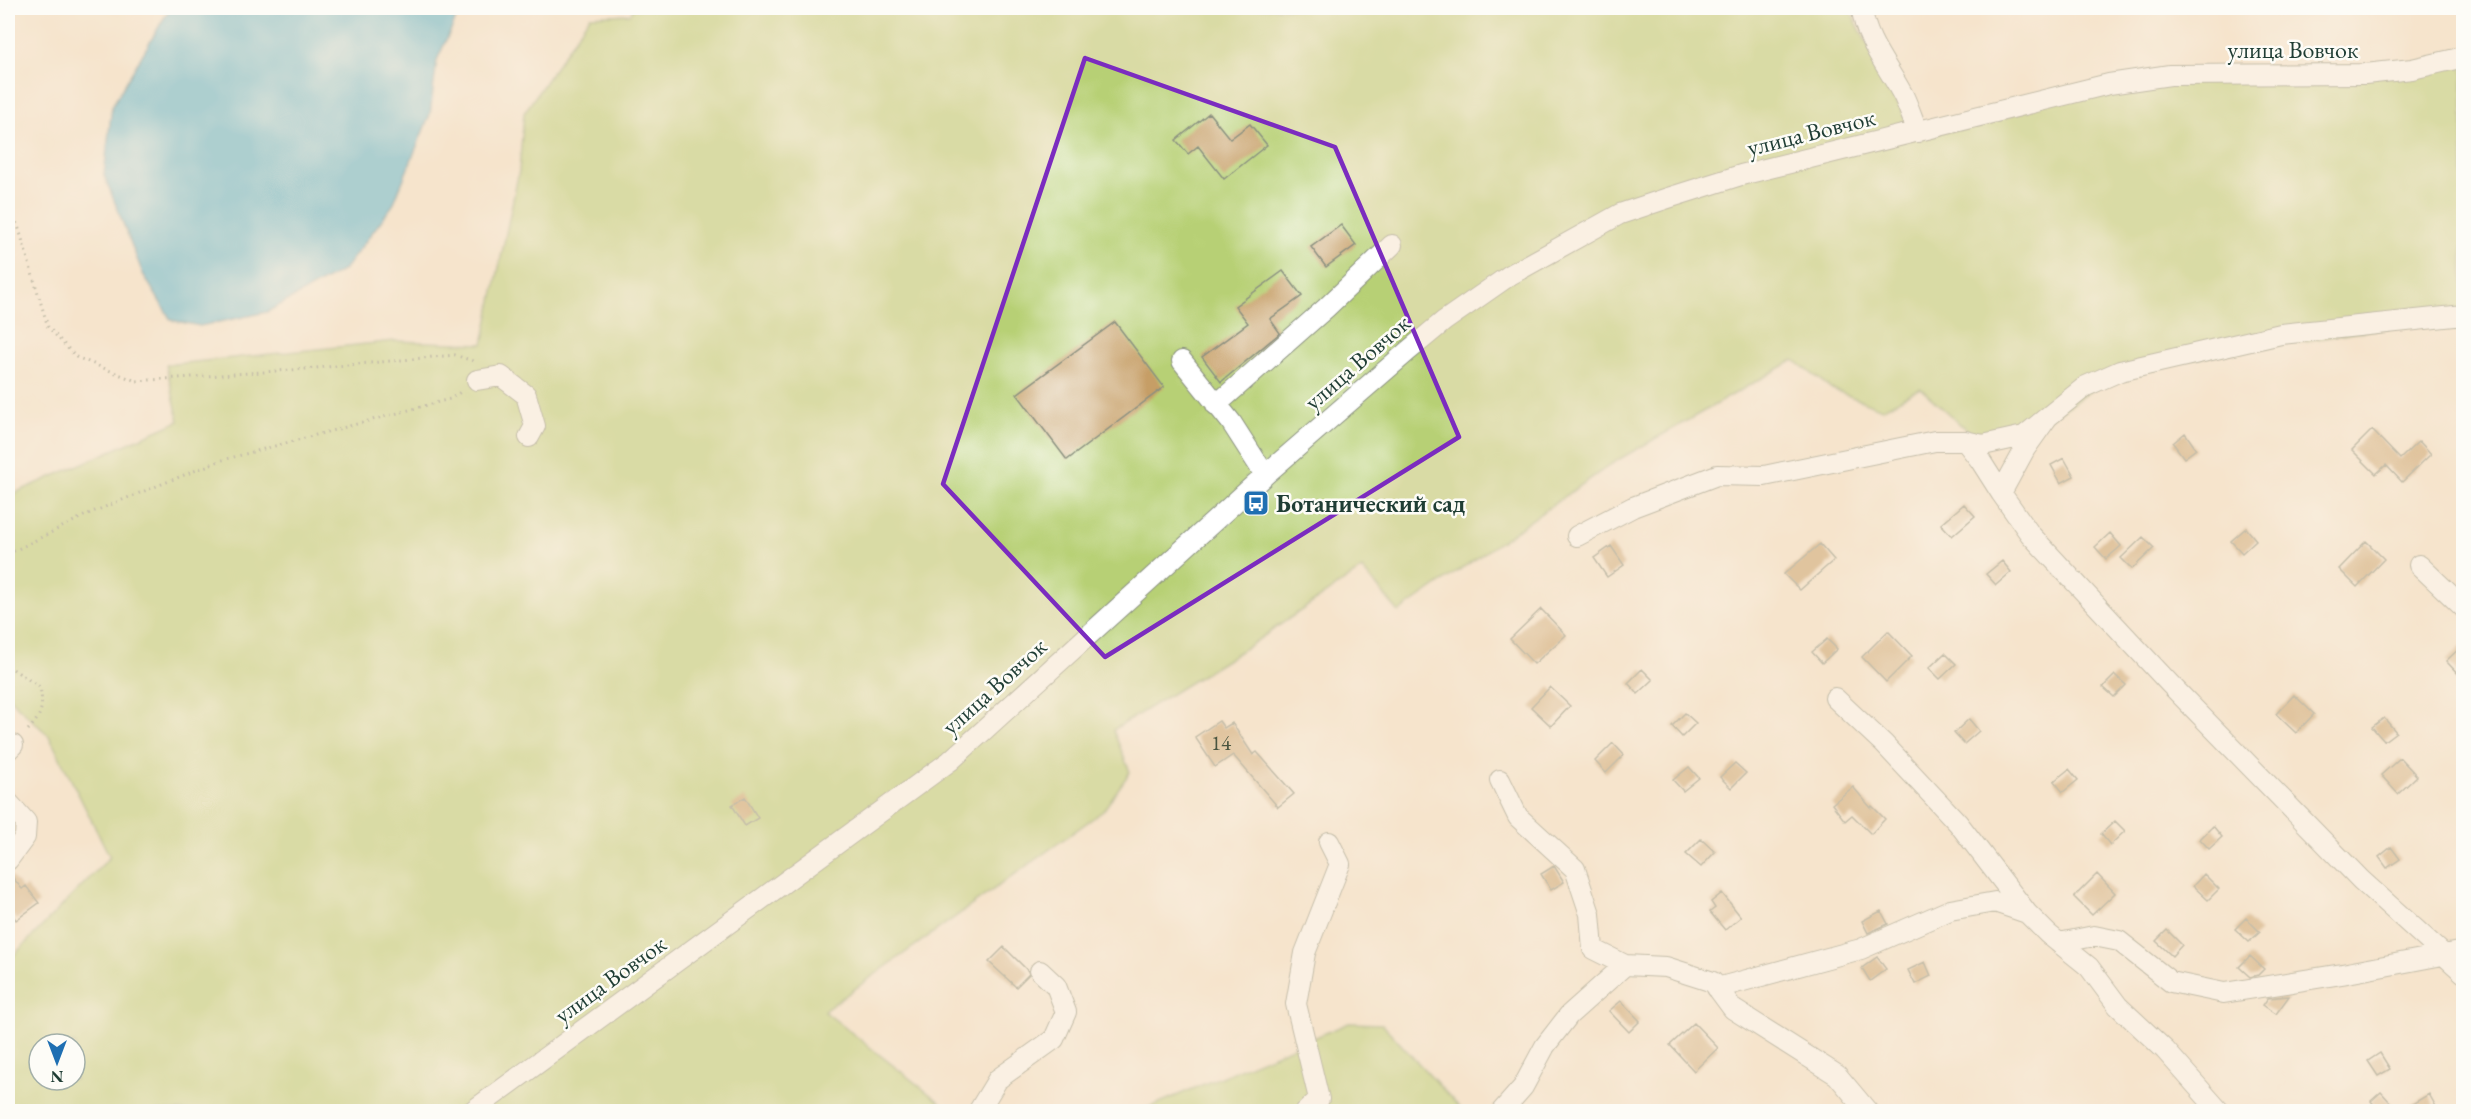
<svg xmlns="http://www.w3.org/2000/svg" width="2471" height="1119" font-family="'EB Garamond',serif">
  <rect width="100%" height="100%" fill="#fdfcf7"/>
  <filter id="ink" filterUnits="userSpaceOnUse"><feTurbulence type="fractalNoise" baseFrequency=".0167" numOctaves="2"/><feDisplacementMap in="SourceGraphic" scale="12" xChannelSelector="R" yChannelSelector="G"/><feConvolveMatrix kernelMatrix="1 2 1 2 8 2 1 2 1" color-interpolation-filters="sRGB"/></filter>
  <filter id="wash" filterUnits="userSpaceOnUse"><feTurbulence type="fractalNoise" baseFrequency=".008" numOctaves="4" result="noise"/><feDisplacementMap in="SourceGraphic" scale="24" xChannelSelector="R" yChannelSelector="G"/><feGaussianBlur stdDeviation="1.35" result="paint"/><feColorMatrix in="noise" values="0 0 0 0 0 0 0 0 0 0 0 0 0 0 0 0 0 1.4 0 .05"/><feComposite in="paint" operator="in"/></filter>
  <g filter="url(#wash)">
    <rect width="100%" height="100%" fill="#f5e4cc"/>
    <!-- green -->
    <path fill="#b7d075" stroke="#6b8654" stroke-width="1.5" fill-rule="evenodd" d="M634,8H1849L1913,133L2109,84L2322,76L2463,57V315L2120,371L2024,436L1983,445L1920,388L1882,409L1832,389L1794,360L1616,461L1399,612L1362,569L1249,646L1113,730L1130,772L1103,811L824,1011L951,1111H8V961L110,857L49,736L8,697V496L179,421L166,365L395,341L483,344L519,171L524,113L590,16L630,14ZM39,1044H75V1080H39Z
      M1349,1023L1382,1024L1463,1111L1138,1112Z"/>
    <!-- water -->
    <path fill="#55b5d3" stroke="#3a7984" stroke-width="1.5" d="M170,8H461L437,60L430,114L393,205L344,270L267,312L200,326L171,320L143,274L104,175L112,106Z"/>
    <g id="blocks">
      <!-- building -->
      <path fill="#c69e66" d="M1209,113L1230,139L1250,124L1267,145L1224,179L1198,146L1188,154L1176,140Z
        M1341,225L1356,245L1326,267L1311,247Z
        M1283,271L1302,296L1270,319L1280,333L1221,382L1202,357L1248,323L1235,306Z
        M1115,322L1164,387L1067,460L1017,394Z
        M2372,430L2400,459L2419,441L2431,454L2402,482L2386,465L2376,474L2352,450Z
        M2185,433L2196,449L2184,458L2173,443Z
        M2064,458L2074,476L2061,483L2051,465Z
        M1964,504L1975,516L1952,536L1941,524Z
        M2246,528L2256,540L2242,553L2231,541Z
        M2110,533L2121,546L2106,559L2095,547Z
        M2143,537L2154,548L2132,569L2121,558Z
        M2366,541L2384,559L2357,587L2339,569Z
        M1820,544L1834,560L1800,590L1784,574Z
        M1611,546L1624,565L1607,577L1594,558Z
        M2002,561L2011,572L1996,585L1986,574Z
        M1541,609L1566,635L1534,664L1510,639Z
        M1888,631L1912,656L1886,682L1862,657Z
        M1827,639L1837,649L1822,663L1812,652Z
        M2463,645V679L2446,661Z
        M1945,653L1956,664L1940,679L1929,668Z
        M1642,669L1653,680L1638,694L1628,683Z
        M2115,675L2126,685L2114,697L2103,687Z
        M1550,687L1570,706L1551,726L1531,707Z
        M2294,695L2314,714L2296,733L2276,714Z
        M1685,713L1696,723L1682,737L1672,726Z
        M2384,718L2396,732L2384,741L2372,727Z
        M1969,719L1979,731L1964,744L1954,733Z
        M1219,721L1224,728L1232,723L1253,755L1257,752L1294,794L1278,807L1233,755L1215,767L1195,737Z
        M1613,743L1624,755L1606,773L1595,761Z
        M2400,758L2417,776L2398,794L2381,775Z
        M1735,763L1746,773L1731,788L1720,777Z
        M1689,767L1699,778L1683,791L1673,780Z
        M2069,769L2078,780L2063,792L2054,781Z
        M1853,787L1871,808L1872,806L1885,819L1871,834L1852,815L1845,821L1832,804Z
        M745,797L758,818L745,826L732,805Z
        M2115,821L2125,831L2110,845L2101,834Z
        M2213,826L2222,837L2209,849L2200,839Z
        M1701,839L1715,852L1701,867L1686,854Z
        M2391,847L2400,859L2387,868L2379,857Z
        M1554,866L1564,882L1551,890L1541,874Z
        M8,872L22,889L26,886L39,903L16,920L8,909Z
        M2097,874L2115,893L2092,915L2074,897Z
        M2204,874L2219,889L2208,900L2193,886Z
        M1722,893L1741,917L1725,930L1710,912L1715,908L1711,902Z
        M1881,911L1888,924L1868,933L1862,921Z
        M2246,918L2260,932L2249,942L2235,929Z
        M2167,930L2182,945L2172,956L2156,941Z
        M1004,947L1028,971L1029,974L1016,987L989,962Z
        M2250,956L2264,969L2258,975L2250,977L2239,967Z
        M1877,957L1886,969L1870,981L1862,968Z
        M1925,962L1931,976L1915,984L1908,970Z
        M2289,996L2276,1014L2263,1005L2268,998Z
        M1621,1001L1640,1021L1629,1032L1609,1011Z
        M1694,1023L1718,1048L1694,1071L1670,1045Z
        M2380,1053L2390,1069L2378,1076L2368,1061Z
        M2381,1092L2399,1112H2380L2371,1101Z
        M2429,1094L2439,1112H2399Z"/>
    </g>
  </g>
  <g filter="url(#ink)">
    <use href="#blocks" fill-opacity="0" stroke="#8a9080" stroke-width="1.5"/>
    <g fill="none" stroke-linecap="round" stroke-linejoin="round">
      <!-- minor casing -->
      <g stroke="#8a9080" stroke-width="22">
        <path id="minor" d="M1862,8C1864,39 1890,69 1904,97C1909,108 1913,120 1918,132
          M1182,361L1231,422L1265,475
          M477,380L501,376L526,395L535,426L529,437
          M1216,405L1326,308L1392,245
          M2047,418L2025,449L2001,493L2030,534L2169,683L2361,880L2464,973
          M1965,441L1983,445L2024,436L2086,386L2120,371L2281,334L2464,315
          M1577,536L1633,507L1717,475L1764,476L1935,441H1965L1980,460L2001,493
          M2419,565L2464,608
          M1835,698L1884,744L1958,823L2027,913L2048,934L2089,967L2118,1006L2165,1050L2220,1112
          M8,750L13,745
          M1500,780L1518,817L1575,869L1590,914L1593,949L1625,965L1666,967L1713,982L1733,1009L1837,1075L1868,1112
          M8,802L26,822L25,837L8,860
          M2059,943L2094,936L2119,941L2171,982L2224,993L2342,974L2464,951
          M1717,988L1861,949L1950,910L1995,902L2027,913
          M471,1112L950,761L1265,475L1408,351L1444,321L1510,275L1620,214L1668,198L1741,175L2109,84L2170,75L2365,74L2412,69L2464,57
          M978,1112L998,1079L1054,1039L1066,1012L1056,986L1040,971
          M1305,1112L1319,1099L1296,1004L1305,953L1340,864L1329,842
          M1501,1112L1523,1087L1545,1046L1569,1015L1625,965"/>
      </g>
      <!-- path -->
      <path stroke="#8a9080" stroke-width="3" stroke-dasharray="1.5 4.5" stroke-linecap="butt" d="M8,200L19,229L48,327L76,357L136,381L305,369L455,355L473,361
        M8,554L90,513L219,461L450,399L462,391
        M8,666L40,687C44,710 41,717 25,733"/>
      <!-- minor -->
      <use href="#minor" stroke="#fff" stroke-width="20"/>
    </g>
  </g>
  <!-- marked area -->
  <path d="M0 0H2471V1119H0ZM1085,58L1335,147L1459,437L1105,657L943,484Z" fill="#f5e4cc" fill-opacity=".55" fill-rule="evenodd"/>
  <path fill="none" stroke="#7b2cbf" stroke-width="4.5" stroke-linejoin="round" d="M1085,58L1335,147L1459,437L1105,657L943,484Z"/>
  <!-- icons -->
  <defs>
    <g id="bus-square" transform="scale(1.35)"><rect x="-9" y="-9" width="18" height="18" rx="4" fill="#1f6fb2" stroke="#fdfcf7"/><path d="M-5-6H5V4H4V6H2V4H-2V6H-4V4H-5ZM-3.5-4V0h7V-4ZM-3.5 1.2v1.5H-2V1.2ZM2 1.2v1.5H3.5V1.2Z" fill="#fff"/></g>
  </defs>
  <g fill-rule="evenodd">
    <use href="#bus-square" x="1256" y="503"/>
  </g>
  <g text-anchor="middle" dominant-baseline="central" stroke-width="5" stroke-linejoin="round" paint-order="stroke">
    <!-- number labels -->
    <g font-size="21" fill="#495540">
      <text x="1221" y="742">14</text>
    </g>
    <!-- street labels -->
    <g font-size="24" fill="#1f3d34" stroke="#fdfcf7">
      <text x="2293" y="49">улица Вовчок</text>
      <text transform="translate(1811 132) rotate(-14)">улица Вовчок</text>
      <text transform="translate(1357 362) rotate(-41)">улица Вовчок</text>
      <text transform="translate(994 686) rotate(-42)">улица Вовчок</text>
      <text transform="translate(610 979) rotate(-36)">улица Вовчок</text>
    </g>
    <!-- poi labels -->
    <g font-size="24" font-weight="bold" fill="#1f3d34" stroke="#fdfcf7" text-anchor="start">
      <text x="1276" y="503">Ботанический сад</text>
    </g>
  </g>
  <!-- margin -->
  <rect width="2471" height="1119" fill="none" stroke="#fdfcf7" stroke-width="30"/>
  <!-- north arrow -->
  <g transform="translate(57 1062) rotate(180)"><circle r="28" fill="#fdfcf7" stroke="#a4b0a9" stroke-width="1.5"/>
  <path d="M0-4.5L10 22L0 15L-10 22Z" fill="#1f6fb2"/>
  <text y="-9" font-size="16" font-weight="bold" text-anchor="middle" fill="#1f3d34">N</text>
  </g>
</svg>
